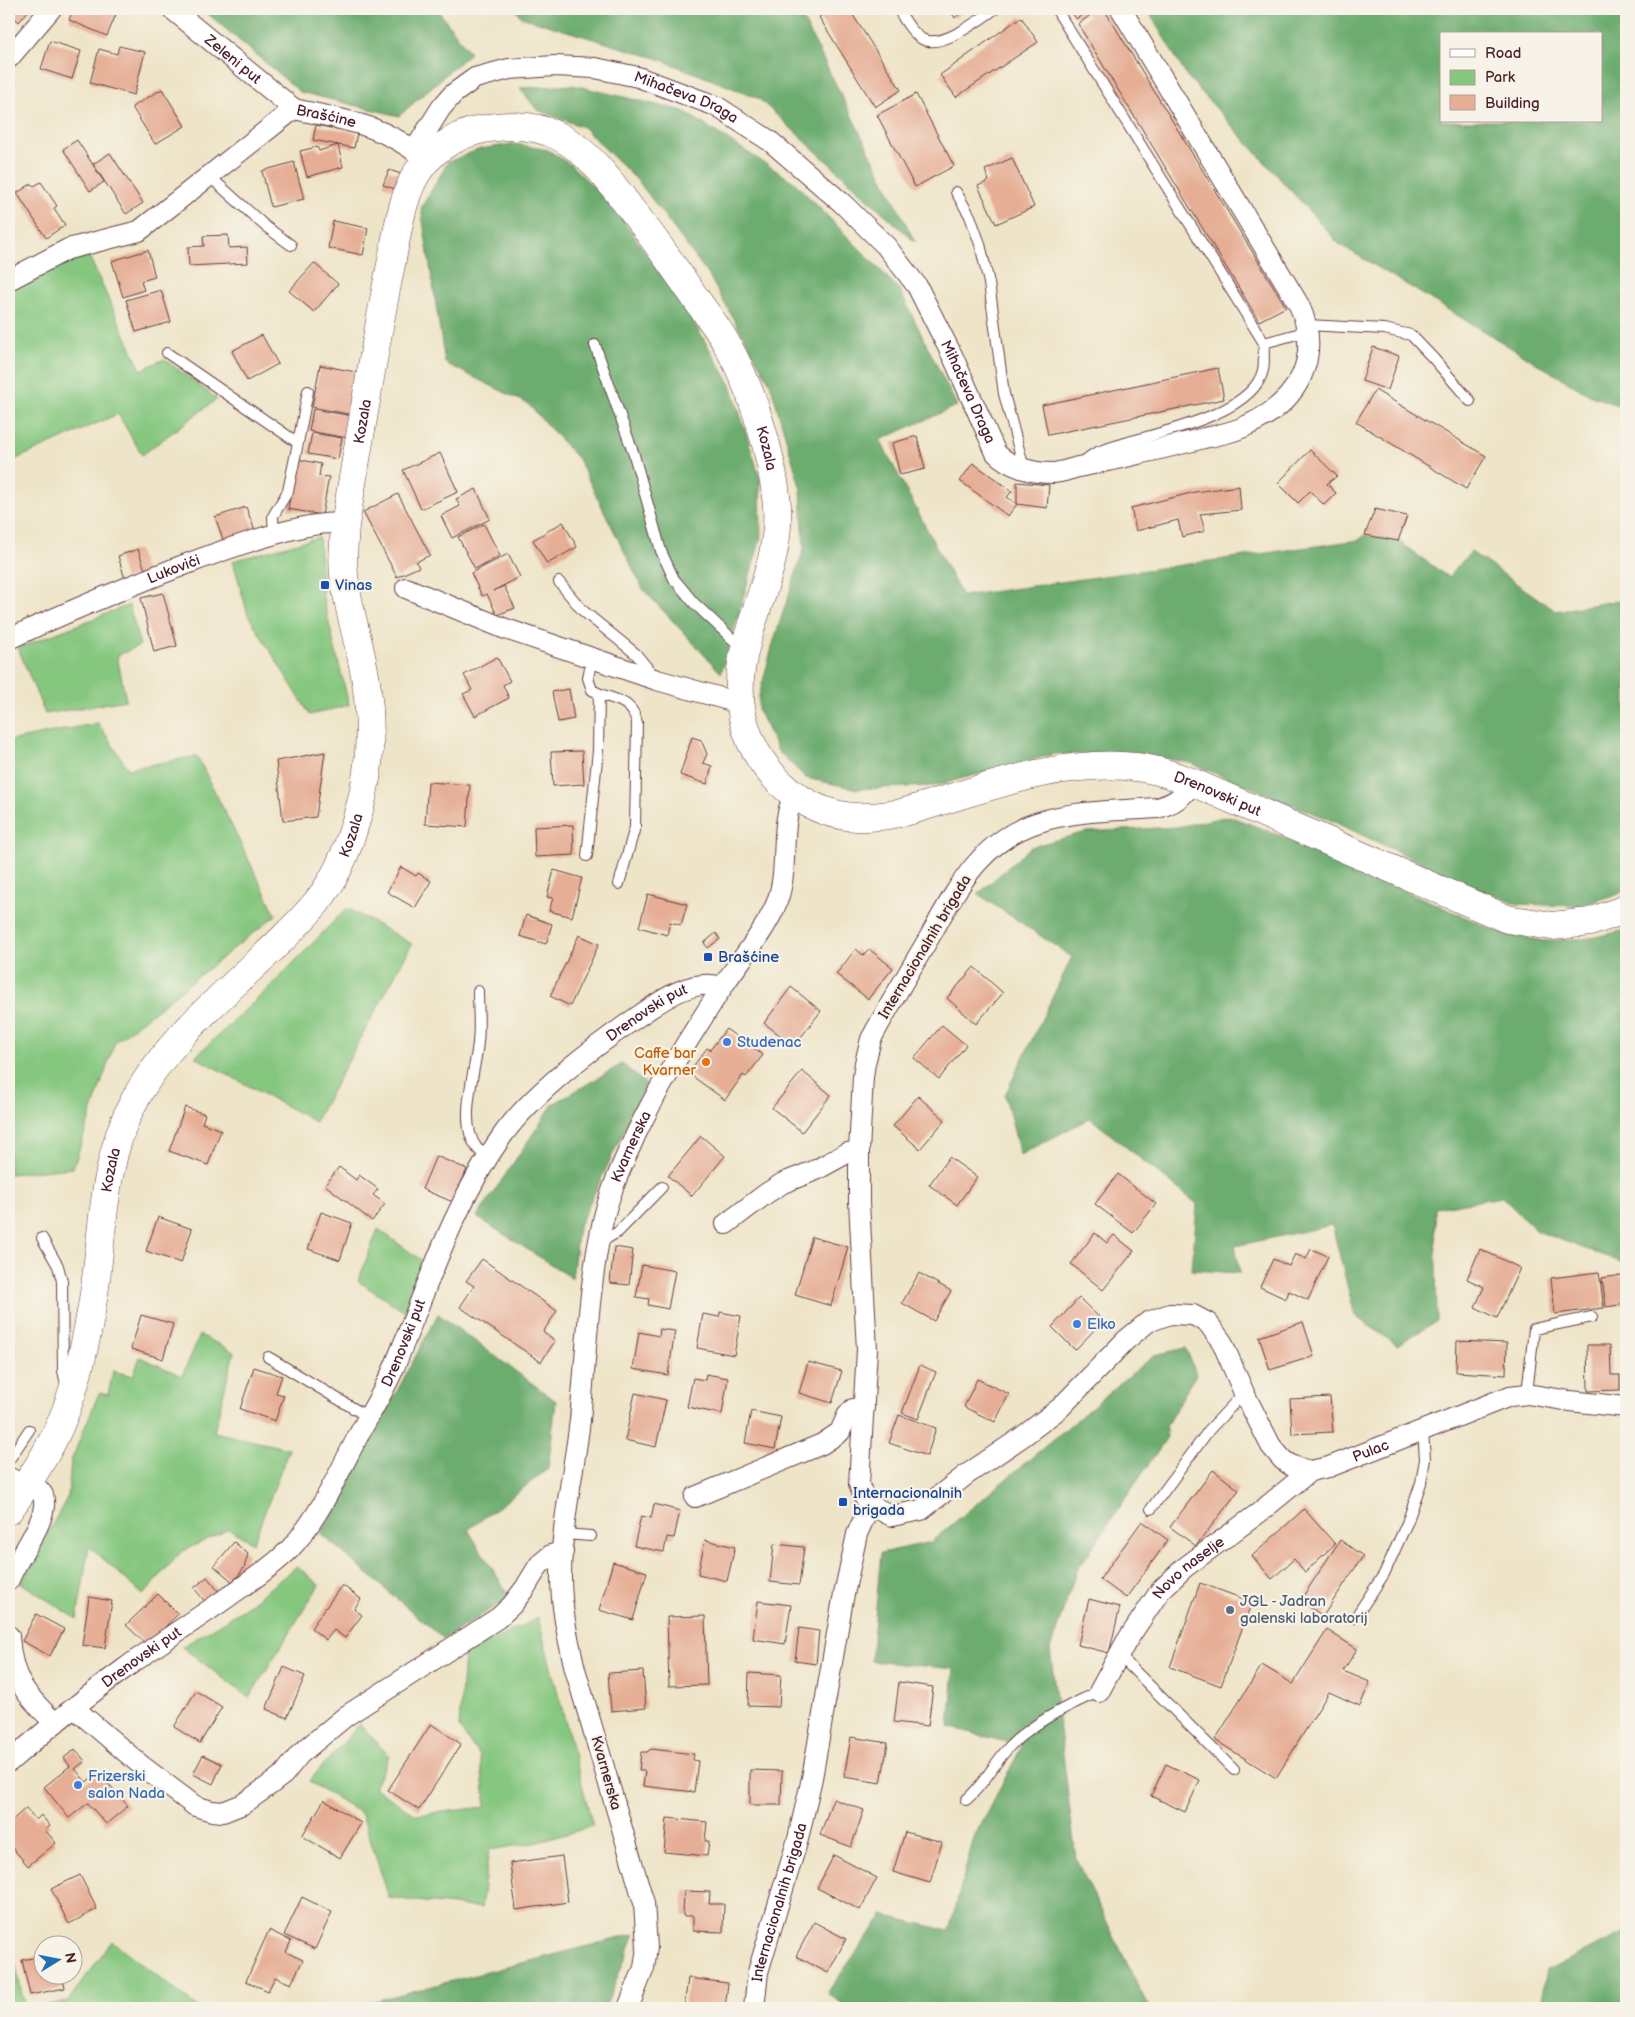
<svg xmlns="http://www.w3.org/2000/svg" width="1635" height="2017" font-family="'Balsamiq Sans',sans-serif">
  <rect width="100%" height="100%" fill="#f7f3e8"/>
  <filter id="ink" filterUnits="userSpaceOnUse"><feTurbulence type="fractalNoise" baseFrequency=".02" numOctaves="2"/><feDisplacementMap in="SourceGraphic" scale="10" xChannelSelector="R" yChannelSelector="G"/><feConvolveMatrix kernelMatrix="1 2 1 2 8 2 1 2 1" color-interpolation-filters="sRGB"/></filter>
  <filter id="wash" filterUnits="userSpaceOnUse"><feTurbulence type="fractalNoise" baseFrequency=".0096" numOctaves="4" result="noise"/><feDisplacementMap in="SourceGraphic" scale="20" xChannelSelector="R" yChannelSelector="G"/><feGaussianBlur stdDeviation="1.12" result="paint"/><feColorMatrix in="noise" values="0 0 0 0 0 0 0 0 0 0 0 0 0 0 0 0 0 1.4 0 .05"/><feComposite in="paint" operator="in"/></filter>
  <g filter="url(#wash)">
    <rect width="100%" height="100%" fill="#eee4c7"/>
    <!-- green -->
    <path fill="#86c780" stroke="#687356" d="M87,252L141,370L164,359L217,399L142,455L118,414L14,460L12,456L9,459V290Z
      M319,537L323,599L349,705L310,715L248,615L233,561Z
      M129,605L140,645L117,656L126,700L45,714L18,648Z
      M98,723L128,769L197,756L276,915L115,1042L73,1168L9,1174V741Z
      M347,908L412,944L315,1122L195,1057L268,989Z
      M378,1229L428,1265L408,1314L358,1281Z
      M200,1335L234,1352L214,1432L289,1449L253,1543L229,1529L181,1552L143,1595L89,1546L77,1619L21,1583L68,1496L71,1461L99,1393L108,1395L113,1371L133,1376L140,1357L182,1376Z
      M297,1566L319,1585L249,1698L182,1647L244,1609Z
      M538,1618L593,1826L539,1842L489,1850L481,1908L389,1898L362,1814L309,1781L360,1724L389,1756L374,1788L416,1815L486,1807L480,1756L459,1728L464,1654Z
      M112,1941L199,2008H33L68,2001Z
      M11,1944L25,2008H9V1946Z"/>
    <!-- forest -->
    <path fill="#6cac6e" stroke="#5b664c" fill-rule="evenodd" d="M202,9H437L470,53L399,116L300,92Z
      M515,9H816L803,19L915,242L758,98L659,59L521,17Z
      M1147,9H1626V408L1591,396L1339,244L1186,75ZM1441,34H1601V121H1441Z
      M573,85L683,111L794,182L899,289L957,406L880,440L962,596L1359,540L1365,535L1398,541L1448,577L1471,552L1556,611L1626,599V889L1619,894L1577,906L1518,904L1477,889L1328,819L1190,763L1143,754H1054L934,786L856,789L806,778L778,751L758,710L759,696L774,640L804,548L801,490L770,383L708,274L639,182L583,127L537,110L520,88Z
      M515,144L548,150L571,165L613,206L691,318L731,385L760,478L761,538L721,673L643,589L578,459L528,404L445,363L421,208L448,162L480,149Z
      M1229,816L1296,842L1496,931L1543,941L1591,938L1626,930V1264L1537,1231L1502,1197L1435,1208L1437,1321L1397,1345L1355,1316L1332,1225L1235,1246L1240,1273L1192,1270L1197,1204L1090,1118L1020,1155L1005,1095L1072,957L978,894L1031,847L1086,832L1177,827Z
      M622,1064L646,1084L578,1228L572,1278L477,1217L553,1104Z
      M438,1314L556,1401L548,1469L468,1530L510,1597L444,1639L321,1534Z
      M1186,1348L1196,1374L1166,1426L1167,1437L1076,1572L1050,1649L1076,1859L1149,2008H849L827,1993L883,1915L949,1931L974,1837L1022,1746L949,1727L954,1669L871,1661L881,1553L931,1542L1154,1355Z
      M1626,1932V2008H1539L1547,1970Z
      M635,1934L605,2008H347Z"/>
    <g id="blocks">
      <!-- building -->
      <path fill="#e6ae95" d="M9,9H30L19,22L9,13Z
        M73,9H110L117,12L107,36L69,20Z
        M832,9H849L901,90L875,107L819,17Z
        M949,9H965L955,18Z
        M1070,9H1104L1286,307L1259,321L1078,24L1089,16L1086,13L1076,19Z
        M1021,17L1038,42L956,97L940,75Z
        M50,41L81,51L72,79L41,69Z
        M119,46L145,52L134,95L90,83L99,49L117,54Z
        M162,89L185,126L155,144L132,107Z
        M916,94L954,166L915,187L877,115Z
        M316,125L357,133L354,148L313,140Z
        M77,140L104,182L90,191L63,149Z
        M338,145L343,167L307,177L300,151L317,147L319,151Z
        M110,153L143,203L126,214L93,164Z
        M1012,158L1034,207L996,224L978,186L989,181L985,170Z
        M294,162L304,199L271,207L262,171Z
        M389,170L401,174L395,189L383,185Z
        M41,182L57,206L54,208L65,225L46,238L17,193L31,184L34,186Z
        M333,221L368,228L363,255L328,248Z
        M228,235L229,248L247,247L248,263L189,266L188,247L204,246L203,236Z
        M148,250L155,277L141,281L144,290L123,297L112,261Z
        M314,263L338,284L314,312L289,291Z
        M161,290L171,322L136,332L126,300Z
        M262,335L278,364L247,381L232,351Z
        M1373,347L1399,356L1388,390L1362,381Z
        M320,365L361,373L353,415L312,407Z
        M1218,368L1224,399L1048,435L1042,405Z
        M1375,390L1486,456L1466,489L1356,422Z
        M313,409L352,416L348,438L309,431Z
        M312,433L342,438L338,459L308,454Z
        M917,436L925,469L900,475L892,443Z
        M1310,450L1337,476L1327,484L1336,493L1324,505L1310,491L1298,503L1278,483Z
        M440,453L458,492L421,509L403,470Z
        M297,459L321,464L319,476L329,477L322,515L288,509Z
        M973,463L1012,491L1007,497L1017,504L1008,516L960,481Z
        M1017,482L1049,485L1047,508L1017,504Z
        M1239,486L1241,510L1200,514L1205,531L1182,537L1178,520L1136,531L1131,508L1195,492Z
        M476,489L490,519L452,538L441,516L460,506L456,499Z
        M398,494L430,555L416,562L419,567L397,577L363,512Z
        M246,507L256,534L225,545L215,517Z
        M1375,509L1407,516L1398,541L1365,535Z
        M563,522L577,547L547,564L533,540Z
        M484,524L500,556L475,569L458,537Z
        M138,549L146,573L125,579L118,556Z
        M508,554L520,577L493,591L504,586L515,608L497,615L487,594L482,596L471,573Z
        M163,593L177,646L154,652L141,598Z
        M497,657L510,681L503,685L509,698L475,716L463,694L472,690L464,675Z
        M569,689L574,719L558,722L552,692Z
        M692,737L701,740L707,754L703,763L712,766L707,784L680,775Z
        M582,751L584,784L553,786L551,752Z
        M325,752L316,817L283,821L276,761Z
        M428,782L470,785L467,827L425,824Z
        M573,825L574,855L535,857L534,827Z
        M401,867L416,876L418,873L431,881L415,908L387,892Z
        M554,870L582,878L572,917L549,911L553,898L547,897Z
        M648,894L687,904L681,925L670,922L667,935L639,927Z
        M526,915L552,924L546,944L520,936Z
        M716,933L720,939L708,948L704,943Z
        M579,935L599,944L570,1006L550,996Z
        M856,949L863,955L869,949L893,968L868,999L836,974Z
        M974,967L1003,993L976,1024L947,998Z
        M791,987L821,1011L794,1046L764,1023Z
        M942,1025L966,1045L939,1079L914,1058Z
        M726,1029L763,1055L746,1077L743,1075L725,1100L688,1073L707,1048L710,1050Z
        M802,1071L831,1095L802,1132L772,1108Z
        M918,1096L945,1120L920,1149L893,1126Z
        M185,1107L205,1114L202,1123L221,1130L208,1165L169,1151Z
        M701,1136L725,1156L692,1196L668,1176Z
        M436,1156L467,1169L453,1202L422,1189Z
        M949,1157L977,1177L957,1205L929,1185Z
        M339,1167L356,1180L359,1175L378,1189L373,1195L385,1204L372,1221L325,1185Z
        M1118,1174L1156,1204L1133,1233L1095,1204Z
        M321,1212L352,1223L340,1260L308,1249Z
        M158,1217L192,1229L181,1263L146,1251Z
        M1095,1233L1107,1243L1114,1235L1134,1251L1103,1290L1071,1264Z
        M812,1237L848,1247L831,1306L795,1295Z
        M614,1247L633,1250L629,1285L610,1283Z
        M1311,1249L1328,1256L1308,1300L1289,1291L1286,1299L1260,1287L1273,1259L1289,1266L1295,1254L1306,1259Z
        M1480,1249L1520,1268L1497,1318L1475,1307L1484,1287L1467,1279Z
        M482,1259L557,1311L543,1332L555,1341L541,1362L460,1307L474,1286L466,1281Z
        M642,1265L675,1271L668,1309L648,1305L649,1299L636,1297Z
        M1599,1272L1604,1308L1555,1314L1551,1278Z
        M919,1273L951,1291L934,1321L902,1303Z
        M1623,1275L1626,1304L1606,1307L1602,1278Z
        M1079,1298L1103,1321L1075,1350L1052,1327Z
        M720,1312L741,1316L734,1355L697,1348L703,1314L719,1317Z
        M141,1315L173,1324L163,1359L131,1349Z
        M1303,1322L1314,1356L1270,1370L1259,1337Z
        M660,1329L675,1331L668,1375L633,1369L639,1332L659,1336Z
        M1457,1341L1507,1343L1506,1375L1456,1372Z
        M1587,1345H1610L1611,1375H1620V1390L1588,1391Z
        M808,1362L842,1371L832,1403L799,1393Z
        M920,1365L936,1372L918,1419L902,1413Z
        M254,1367L282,1376L276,1393L284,1395L275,1421L240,1409Z
        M706,1374L728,1378L722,1414L687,1407L693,1378L705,1380Z
        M977,1379L1009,1394L995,1422L964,1407Z
        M635,1393L666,1400L656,1447L625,1440Z
        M1330,1397L1333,1432L1292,1434L1290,1399Z
        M751,1411L781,1417L775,1449L745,1443Z
        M899,1415L936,1428L927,1456L889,1443Z
        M9,1419H13L10,1441H9Z
        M1213,1470L1239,1490L1196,1546L1170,1527Z
        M654,1504L680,1511L674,1538L667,1537L664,1552L634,1546L641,1516L651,1518Z
        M1304,1509L1335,1544L1305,1572L1294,1559L1272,1579L1252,1556Z
        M1142,1521L1168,1540L1126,1598L1100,1579Z
        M705,1540L735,1547L727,1581L698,1574Z
        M1340,1540L1363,1556L1323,1616L1300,1601Z
        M234,1542L248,1554L244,1568L233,1582L214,1566Z
        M774,1544L804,1547L799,1585L770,1582Z
        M613,1562L647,1572L633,1620L599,1610Z
        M207,1577L220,1593L207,1604L194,1588Z
        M1200,1583L1252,1602L1221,1686L1170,1667Z
        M342,1585L361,1599L354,1609L362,1615L345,1638L334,1630L326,1640L311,1628Z
        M158,1594L178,1614L147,1645L126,1625Z
        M89,1597L112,1601L105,1648L82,1645Z
        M1089,1599L1120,1607L1109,1653L1078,1645Z
        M758,1601L791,1605L785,1644L753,1639Z
        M36,1614L64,1629L50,1656L22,1641Z
        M705,1616L707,1685L669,1686L667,1617Z
        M799,1628L819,1631L816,1664L795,1661Z
        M1327,1630L1357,1649L1343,1671L1370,1682L1360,1706L1329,1692L1276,1778L1215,1740L1262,1665L1293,1684Z
        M284,1667L305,1676L287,1718L266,1709Z
        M643,1671L646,1708L611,1711L608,1673Z
        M749,1673L781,1675L779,1707L748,1706Z
        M899,1682L933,1687L928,1726L894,1722Z
        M196,1691L222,1707L200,1743L174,1727Z
        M431,1724L461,1744L419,1810L388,1790Z
        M851,1737L888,1743L881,1783L844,1777Z
        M75,1749L85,1761L75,1769L86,1782L99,1773L128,1806L106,1824L88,1803L69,1818L44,1787L70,1766L64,1758Z
        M651,1749L694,1754L693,1760L698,1761L694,1792L643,1786L645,1771H639L641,1752H647Z
        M203,1755L222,1764L213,1784L193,1774Z
        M1166,1764L1200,1780L1185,1812L1151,1796Z
        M750,1770L782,1771L781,1805H750Z
        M833,1799L864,1810L851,1847L820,1835Z
        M324,1800L361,1823L340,1858L302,1836Z
        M26,1808L36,1820L41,1815L50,1826L45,1830L56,1843L28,1866L9,1844V1823Z
        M667,1818L707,1822L705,1841H709L707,1856L664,1852Z
        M905,1832L942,1842L930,1883L893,1872Z
        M834,1855L877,1878L860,1910L817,1888Z
        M562,1856L568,1902L516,1910L510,1863Z
        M80,1875L97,1909L69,1924L51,1889Z
        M684,1891L710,1892L709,1904H724L723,1932L693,1931V1916H683Z
        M302,1897L332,1912L315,1949L284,1935Z
        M814,1922L846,1939L828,1973L796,1956Z
        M269,1930L291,1941L286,1952L303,1960L291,1984L275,1977L268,1991L246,1981Z
        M42,1956V1974H62L65,1988L30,1995L22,1960Z
        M688,1978L728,1983L725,2008H684Z"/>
    </g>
  </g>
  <g filter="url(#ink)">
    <use href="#blocks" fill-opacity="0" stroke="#633d42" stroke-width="1"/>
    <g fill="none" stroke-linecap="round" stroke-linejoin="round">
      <!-- service casing -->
      <g stroke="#633d42" stroke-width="12">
        <path id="service" d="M898,9C905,20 911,32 922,39C941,50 980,19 995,9
          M1056,9L1264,343
          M208,175L265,226L291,245
          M956,192L970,216L980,244L989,283L1004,394L1024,468
          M1307,325L1384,329L1411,335L1433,358L1470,401
          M595,345L634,455L661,551L674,579L694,603L743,649
          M167,353L298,443L288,491L273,516L274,535
          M298,443L308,391
          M1084,462C1094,450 1111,448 1125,443C1162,432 1254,413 1263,370C1265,361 1263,351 1264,343L1308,331
          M559,582L582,610L636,654L653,675
          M592,658L588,678L592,690C611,701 632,697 637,723L635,827L619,884
          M587,856L598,750L599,694
          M478,991C478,1008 480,1025 478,1042C476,1070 457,1123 477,1148C480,1152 485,1155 488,1158
          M42,1238L58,1266L62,1281L63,1371L66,1384
          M599,1243L618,1232L662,1187
          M268,1357L368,1417
          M1527,1394L1534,1329L1592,1317
          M9,1460L29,1430
          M9,1472L28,1482
          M1151,1509L1209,1430L1244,1393
          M564,1534L591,1536
          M1355,1618L1384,1574L1407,1523L1421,1483L1425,1459L1423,1431
          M1119,1655L1234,1770
          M966,1800C984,1785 994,1763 1010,1746C1034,1722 1068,1705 1099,1692"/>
      </g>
      <!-- minor casing -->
      <g stroke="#633d42" stroke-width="22">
        <g id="minor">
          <path id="s1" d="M172,9L294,109"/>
          <path d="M9,58L51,9"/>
          <path id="s2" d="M414,151L441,108L453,94L475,78L509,69L555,66L595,68L638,77L716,106L770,141L842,203L886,246L917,286L953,357L996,453C1010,467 1032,473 1052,473C1060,473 1070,469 1078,467C1098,463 1118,459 1138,454C1160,449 1182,444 1204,438C1219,435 1234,432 1248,425C1298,402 1323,358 1299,305L1121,9"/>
          <path id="s3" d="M9,280L68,249L139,231L294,109C346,120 381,124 424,158"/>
          <path d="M406,588L503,628L657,680L739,703"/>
          <path id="s4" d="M9,639C60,615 301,508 345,525"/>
          <path id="s5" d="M1194,783C1181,797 1176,803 1157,808C1117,811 1074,810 1036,823C977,843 955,893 926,943C907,975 889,1006 871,1039L865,1063L863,1077L859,1151V1202L867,1350L859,1484L863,1495L870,1505L892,1516L921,1510L966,1475L1022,1437L1060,1408L1126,1340L1148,1322L1170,1314L1193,1315L1208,1323L1222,1342L1244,1393L1271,1446L1283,1460L1292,1466L1310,1471L1329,1467L1510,1396L1527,1394L1570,1401L1626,1407"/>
          <path d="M726,1224L767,1193L783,1183L816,1170L847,1153L859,1151"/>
          <path d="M695,1497L822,1444L840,1432L847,1416L853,1409L864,1408"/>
          <path d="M9,1580C17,1557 51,1518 43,1495C40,1489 34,1486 29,1482"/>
          <path d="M9,1636C12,1680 24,1693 55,1723"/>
          <path id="s6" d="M1099,1692L1126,1642L1160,1591L1184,1568L1260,1512L1310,1471"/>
          <path d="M74,1708L142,1766L195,1806L212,1811L223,1812L243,1804L271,1784L284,1774L300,1754L346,1716L498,1618L512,1605L525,1588L539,1565L551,1555L563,1552"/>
          <path id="s7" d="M9,1762C46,1730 84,1698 124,1669C158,1644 194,1621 228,1597C249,1582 271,1568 289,1550C319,1518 337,1476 357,1438C369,1415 383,1393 393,1370C426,1291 452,1206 502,1136C531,1095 591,1049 633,1020C658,1003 690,977 722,987"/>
          <path id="s8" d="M628,2008L644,1968L647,1947L644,1903L575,1669C568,1639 561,1608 561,1577C561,1524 574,1472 580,1420C586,1357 588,1293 601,1230C607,1197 622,1165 636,1134C659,1085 693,1032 723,986C740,960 761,937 774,909C792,870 777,830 794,796"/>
          <path id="s9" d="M754,2008L758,1972L798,1839L812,1778L843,1599L857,1534L870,1505"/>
        </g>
      </g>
      <!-- secondary casing -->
      <g stroke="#633d42" stroke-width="29">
        <g id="secondary">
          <path id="s10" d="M9,1510C25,1488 40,1465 53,1440C75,1397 88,1335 95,1287C103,1226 104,1160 132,1105C173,1024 259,971 317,902C340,874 352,837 361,803C371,763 372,722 366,682C361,646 348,611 344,575C342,558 344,542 345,525C359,443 372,361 388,279C395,248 399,207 414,178C427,154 452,136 479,130C506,124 535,124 560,137C593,154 615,189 637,217C657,242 675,269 694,296C704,311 716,325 725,341C751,385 773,455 777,506C783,590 713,657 751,742C768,779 804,810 846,816C864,819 882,816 901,813C976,792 1056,758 1136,767C1156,769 1175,776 1194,783L1507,919L1552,926L1590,922L1626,909"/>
        </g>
      </g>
      <!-- service -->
      <use href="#service" stroke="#fff" stroke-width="10"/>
      <!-- minor -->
      <use href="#minor" stroke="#fff" stroke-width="20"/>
      <!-- secondary -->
      <use href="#secondary" stroke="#fff" stroke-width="28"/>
    </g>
  </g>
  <!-- markers -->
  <g fill="#1a4fb4" stroke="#f7f3e8" stroke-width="2">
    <rect x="320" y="580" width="10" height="10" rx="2.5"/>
    <rect x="703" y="952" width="10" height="10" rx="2.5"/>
    <rect x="838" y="1497" width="10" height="10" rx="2.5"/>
  </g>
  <g fill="#3f7fe0" stroke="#f7f3e8" stroke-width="2">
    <circle cx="727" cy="1042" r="5"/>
    <circle cx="1077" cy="1324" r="5"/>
    <circle cx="78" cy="1785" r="5"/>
  </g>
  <circle fill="#e8710a" stroke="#f7f3e8" stroke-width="2" cx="706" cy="1062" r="5"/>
  <circle fill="#5c6f8a" stroke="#f7f3e8" stroke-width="2" cx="1230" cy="1610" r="5"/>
  <g text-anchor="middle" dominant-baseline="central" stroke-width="4.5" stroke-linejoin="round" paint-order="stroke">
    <!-- street labels -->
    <g font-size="15" fill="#4a1f2b" stroke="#f7f3e8">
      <text stroke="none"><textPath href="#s1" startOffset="79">Zeleni put</textPath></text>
      <text stroke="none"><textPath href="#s2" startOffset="314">Mihačeva Draga</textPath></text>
      <text stroke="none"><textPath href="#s3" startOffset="370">Brašćine</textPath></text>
      <text stroke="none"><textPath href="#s2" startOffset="734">Mihačeva Draga</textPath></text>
      <text stroke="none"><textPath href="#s10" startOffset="1200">Kozala</textPath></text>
      <text stroke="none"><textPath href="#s10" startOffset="1995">Kozala</textPath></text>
      <text stroke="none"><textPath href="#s4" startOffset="179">Lukovići</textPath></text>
      <text stroke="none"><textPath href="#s10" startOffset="2804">Drenovski put</textPath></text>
      <text stroke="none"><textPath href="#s10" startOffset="780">Kozala</textPath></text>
      <text transform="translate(925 947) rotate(-59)">Internacionalnih brigada</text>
      <text stroke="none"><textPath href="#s7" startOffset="1010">Drenovski put</textPath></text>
      <text stroke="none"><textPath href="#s8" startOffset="884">Kvarnerska</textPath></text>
      <text stroke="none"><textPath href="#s10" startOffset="360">Kozala</textPath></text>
      <text stroke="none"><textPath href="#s7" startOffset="589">Drenovski put</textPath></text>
      <text stroke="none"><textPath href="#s5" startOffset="1580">Pulac</textPath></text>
      <text stroke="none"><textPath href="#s6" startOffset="155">Novo naselje</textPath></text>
      <text stroke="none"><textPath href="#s7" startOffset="169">Drenovski put</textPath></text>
      <text transform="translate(606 1773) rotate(74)">Kvarnerska</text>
      <text stroke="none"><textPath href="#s9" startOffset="109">Internacionalnih brigada</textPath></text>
    </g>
    <!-- transit labels -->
    <g font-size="15" fill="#164399" stroke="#f7f3e8" text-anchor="start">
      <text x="335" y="585">Vinas</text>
      <text x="718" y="957">Brašćine</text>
      <text x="853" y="1493">Internacionalnih<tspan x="853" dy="17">brigada</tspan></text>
    </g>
    <!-- shop labels -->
    <g font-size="15" fill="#366cbe" stroke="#f7f3e8" text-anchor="start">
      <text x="737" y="1042">Studenac</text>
      <text x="1087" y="1324">Elko</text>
      <text x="88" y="1776">Frizerski<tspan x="88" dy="17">salon Nada</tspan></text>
    </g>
    <!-- food labels -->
    <g font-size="15" fill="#c56008" stroke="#f7f3e8" text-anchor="end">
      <text x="696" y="1053">Caffe bar<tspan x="696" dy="17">Kvarner</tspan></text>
    </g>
    <!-- service labels -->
    <g font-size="15" fill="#4e5e75" stroke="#f7f3e8" text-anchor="start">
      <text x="1240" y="1601">JGL - Jadran<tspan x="1240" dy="17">galenski laboratorij</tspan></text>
    </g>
  </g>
  <!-- margin -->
  <rect width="1635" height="2017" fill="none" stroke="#f7f3e8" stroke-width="30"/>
  <!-- legend -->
  <rect x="1440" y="32" width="162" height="90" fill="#f7f3e8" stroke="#b29e9c"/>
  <rect x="1450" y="49" width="25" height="8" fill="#ffffff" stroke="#b29e9c"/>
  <text x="1485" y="58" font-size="15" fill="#4a1f2b">Road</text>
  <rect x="1450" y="70" width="25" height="15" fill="#86c780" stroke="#b29e9c"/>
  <text x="1485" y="82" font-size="15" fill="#4a1f2b">Park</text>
  <rect x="1450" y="95" width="25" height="15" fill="#e6ae95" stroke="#b29e9c"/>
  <text x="1485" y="108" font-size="15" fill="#4a1f2b">Building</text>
  <!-- north arrow -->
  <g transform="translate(58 1960) rotate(80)"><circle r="24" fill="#f7f3e8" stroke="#b29e9c"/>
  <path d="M0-4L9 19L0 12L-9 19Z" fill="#1f6fb2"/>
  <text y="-8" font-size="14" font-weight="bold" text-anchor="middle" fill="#4a1f2b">N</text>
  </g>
</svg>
